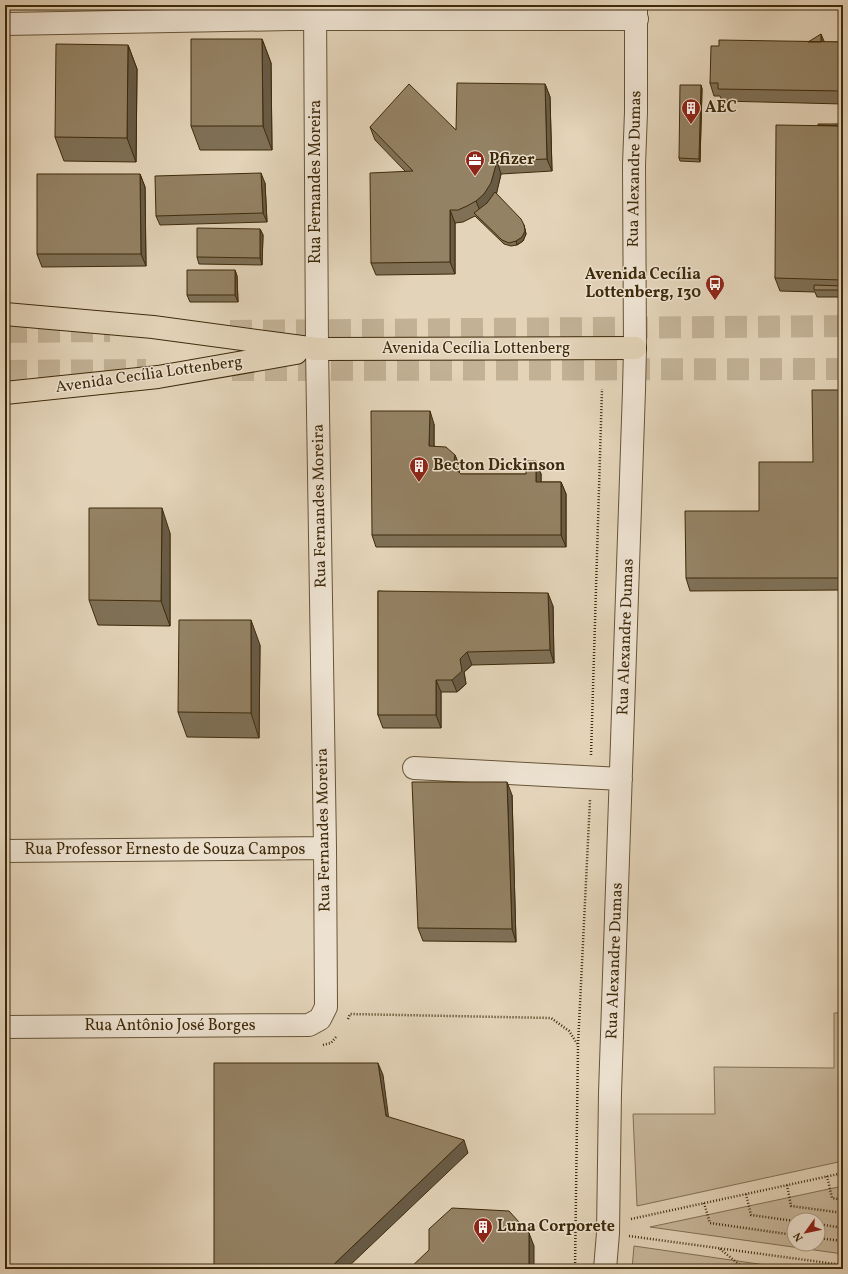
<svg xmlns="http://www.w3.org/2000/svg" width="848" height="1274" font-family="Vollkorn,serif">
  <rect width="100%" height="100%" fill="#e3d3b8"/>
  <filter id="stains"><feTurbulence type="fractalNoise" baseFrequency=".005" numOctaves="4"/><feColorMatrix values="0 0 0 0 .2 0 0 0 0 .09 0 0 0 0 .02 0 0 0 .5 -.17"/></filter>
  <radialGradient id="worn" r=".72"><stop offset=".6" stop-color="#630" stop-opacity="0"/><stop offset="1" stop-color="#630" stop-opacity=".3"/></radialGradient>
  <!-- green -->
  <path fill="#c7b69a" stroke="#827052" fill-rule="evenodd" d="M834,1013H843V1161L637,1206L633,1114H715L714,1067L834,1068Z
    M843,1186V1254L650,1227ZM794,1220H818V1244H794Z
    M634,1246L793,1269H632Z"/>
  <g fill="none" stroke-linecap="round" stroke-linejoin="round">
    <!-- major-tunnel -->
    <path stroke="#c2b195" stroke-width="22" stroke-dasharray="22 11" stroke-linecap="butt" d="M230,331L843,326
      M5,332L110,331
      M232,370L843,369
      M5,371L146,370"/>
    <!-- minor casing -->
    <g stroke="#675436" stroke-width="24">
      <path id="minor" d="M5,24L290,19H637
        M414,768L621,779
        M5,851L325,848
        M5,1027L309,1025L320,1019L326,1007L325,848L317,349L315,5
        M605,1269L608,1233L610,1093L634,390L635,348L634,165L636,112V5"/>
    </g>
    <!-- major casing -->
    <g stroke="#3e2a0a" stroke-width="24">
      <path id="major" d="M5,314L153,327L317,349L635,348
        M5,393L158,377L296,353"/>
    </g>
    <!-- path -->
    <path stroke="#3e2a0a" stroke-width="2.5" stroke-dasharray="1 2" stroke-linecap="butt" d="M591,755L602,389
      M348,1019L350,1014L551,1018L569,1031L578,1045
      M323,1045L331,1043L336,1037
      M827,1176L832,1198L843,1200
      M787,1185L791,1206L843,1213
      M746,1194L751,1215L794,1221
      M704,1203L710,1223L794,1235
      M631,1219L843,1173
      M818,1224L843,1228
      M629,1236L843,1265
      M818,1238L843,1241
      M720,1249L745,1269
      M575,1269L578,1045L590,800"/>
    <!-- minor -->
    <use href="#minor" stroke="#ede2d1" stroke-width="22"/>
    <!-- major -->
    <use href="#major" stroke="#e3d3b8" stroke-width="22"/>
  </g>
  <!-- wall -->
  <path fill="#7f7056" stroke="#3e2a0a" d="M262,39L271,63L272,150H200L191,126Z
    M824,41V42H843V104L722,101L720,96H714L710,83L719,46Z
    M128,45L137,69L136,162L64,161L55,137Z
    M545,84L550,97L552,171L501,174L496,194L524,225L526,234L523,241L517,245L511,246L504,244L475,216L463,222L455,223V274L376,275L371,263L405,171L375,140L370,127L456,130Z
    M701,85L702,89L700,162L680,161L679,158Z
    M843,124V297H817L815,292L780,291L775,278L818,125Z
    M140,174L145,187L146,266L42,267L37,254Z
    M265,183L267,222L160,225L156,216Z
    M260,229L263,235L262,265L199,264L197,257Z
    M235,270L237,276L238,302H190L187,295Z
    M843,390V590L690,591L686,578L813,462Z
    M434,424V446L455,455L460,468L459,473L461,474H526L536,461L541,474V482H561L566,494V547H376L372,535Z
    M170,533V626L98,625L89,600Z
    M378,591L553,606L554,663L472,665L464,672L466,684L457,692H441V728H383L378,715Z
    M260,645L259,738L187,737L178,712Z
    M512,795L516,942L423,941L418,928Z"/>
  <!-- shaded-wall -->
  <path fill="#685b46" stroke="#3e2a0a" d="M821,34L824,41L823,54L821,48Z
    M262,39L271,63L272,150L263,126Z
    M128,45L137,69L136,162L127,138Z
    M545,84L550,97L552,171L547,159Z
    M701,85L702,89L700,162L699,159Z
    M497,161L501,174L496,196L481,213L476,201Z
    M261,173L265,183L267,222L263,213Z
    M140,174L145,187L146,266L141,254Z
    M450,210L455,223V274L450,262Z
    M524,225L526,234L523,241L517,245L516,241Z
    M260,229L263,235L262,265L260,258Z
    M235,270L237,276L238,302L235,295Z
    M430,411L434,424V459L429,446Z
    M455,455L460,468L458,480L453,467Z
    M536,461L541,474V494L536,482Z
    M561,482L566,494V547L561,535Z
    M162,508L170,533V626L161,601Z
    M548,593L553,606L554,663L550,650Z
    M251,620L260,645L259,738L251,713Z
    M467,652L472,665L464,672L466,684L457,692L452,680L460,659Z
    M436,680L441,692V728L436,715Z
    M507,782L512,795L516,942L512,929Z
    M378,1063L383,1075L390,1128L386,1116Z
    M464,1140L468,1153L346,1269H329Z
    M529,1233L534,1246V1269H529Z"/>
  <!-- building -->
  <path fill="#948264" stroke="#3e2a0a" d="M821,34V42H808Z
    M191,39H262L263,126H191Z
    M719,40L843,42V91L718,89V83H710L711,46H719Z
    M56,44L128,45L127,138L55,137Z
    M457,83L545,84L547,159L497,161L491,183L484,194L476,201L467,206L458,210H450V262L371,263L370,173L413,171L370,127L409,84L456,130Z
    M680,85H701L699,159L679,158Z
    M818,124H843V126L818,125Z
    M776,125L843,126V280L775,278Z
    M261,173L263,213L156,216L155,176Z
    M37,174H140L141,254H37Z
    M495,192L521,219L524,225L525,231L522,237L516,241L509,243L502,240L474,213L487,203Z
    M197,228L260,229V258L197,257Z
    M187,270H235V295H187Z
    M814,285L843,286V290H814Z
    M812,390H843V578H686L685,511H759V462H813Z
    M371,411H430L429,446L446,447L455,455L453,467L461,474H526V461H536V482H561V535H372Z
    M89,508H162L161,601L89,600Z
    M378,591L548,593L550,650L467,652L460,659L462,671L452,680H436V715H378Z
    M179,620H251V713L178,712Z
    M412,782H507L512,929L418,928Z
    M214,1063H378L386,1116L464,1140L329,1269H214Z
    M452,1208L509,1211L529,1233V1269H409L429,1250V1229Z"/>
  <!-- icons -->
  <defs>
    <g id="building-pin" transform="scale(1)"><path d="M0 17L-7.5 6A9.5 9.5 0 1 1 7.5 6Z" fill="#8f2418" stroke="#ede2d1"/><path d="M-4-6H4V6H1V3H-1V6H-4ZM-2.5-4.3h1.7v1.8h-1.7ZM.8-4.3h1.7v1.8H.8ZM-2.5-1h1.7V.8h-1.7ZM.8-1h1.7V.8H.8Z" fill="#fff"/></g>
    <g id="office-pin" transform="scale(1)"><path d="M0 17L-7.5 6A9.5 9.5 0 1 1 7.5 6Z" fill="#8f2418" stroke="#ede2d1"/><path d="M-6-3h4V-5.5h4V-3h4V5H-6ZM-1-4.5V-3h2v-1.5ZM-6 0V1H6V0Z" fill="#fff"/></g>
    <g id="bus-pin" transform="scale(1)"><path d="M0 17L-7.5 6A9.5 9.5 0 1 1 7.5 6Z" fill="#8f2418" stroke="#ede2d1"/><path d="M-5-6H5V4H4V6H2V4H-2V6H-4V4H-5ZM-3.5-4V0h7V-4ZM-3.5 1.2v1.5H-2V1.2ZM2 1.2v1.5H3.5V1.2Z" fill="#fff"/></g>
  </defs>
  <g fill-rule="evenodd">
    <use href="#building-pin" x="691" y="108"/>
    <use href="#office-pin" x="475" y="160"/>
    <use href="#bus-pin" x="715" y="284"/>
    <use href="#building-pin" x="419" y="466"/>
    <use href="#building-pin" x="483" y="1227"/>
  </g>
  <g text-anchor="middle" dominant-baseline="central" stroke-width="3" stroke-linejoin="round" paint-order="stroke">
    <!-- poi labels -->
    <g font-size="16" font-weight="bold" fill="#3e2a0a" stroke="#ede2d1" text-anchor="start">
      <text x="705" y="108">AEC</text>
      <text x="489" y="160">Pfizer</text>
      <text x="701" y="275" text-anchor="end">Avenida Cecília<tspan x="701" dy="18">Lottenberg, 130</tspan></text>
      <text x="433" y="466">Becton Dickinson</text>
      <text x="497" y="1227">Luna Corporete</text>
    </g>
    <!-- street labels -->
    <g font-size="16" fill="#3e2a0a" stroke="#ede2d1">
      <text transform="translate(635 169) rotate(-89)">Rua Alexandre Dumas</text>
      <text transform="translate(316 182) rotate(-90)">Rua Fernandes Moreira</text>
      <text x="476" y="349">Avenida Cecília Lottenberg</text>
      <text transform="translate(149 375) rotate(-8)">Avenida Cecília Lottenberg</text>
      <text transform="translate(320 506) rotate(-91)">Rua Fernandes Moreira</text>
      <text transform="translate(626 637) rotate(-88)">Rua Alexandre Dumas</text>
      <text transform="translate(324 830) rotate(-91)">Rua Fernandes Moreira</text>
      <text x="165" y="850">Rua Professor Ernesto de Souza Campos</text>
      <text transform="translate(615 961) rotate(-88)">Rua Alexandre Dumas</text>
      <text x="170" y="1026">Rua Antônio José Borges</text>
    </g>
  </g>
  <!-- margin -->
  <rect width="848" height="1274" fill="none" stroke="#e3d3b8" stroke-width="20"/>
  <rect x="6" y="6" width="836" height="1262" fill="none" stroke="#3e2a0a" stroke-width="2"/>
  <rect x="10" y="10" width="828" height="1254" fill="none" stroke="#3e2a0a"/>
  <!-- north arrow -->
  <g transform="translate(806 1232) rotate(237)"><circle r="19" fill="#ede2d1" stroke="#a79881"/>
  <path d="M0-3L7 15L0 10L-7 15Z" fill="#8f2418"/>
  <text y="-6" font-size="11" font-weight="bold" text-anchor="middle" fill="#3e2a0a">N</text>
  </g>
  <rect width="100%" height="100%" filter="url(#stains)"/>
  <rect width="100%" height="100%" fill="url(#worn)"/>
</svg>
